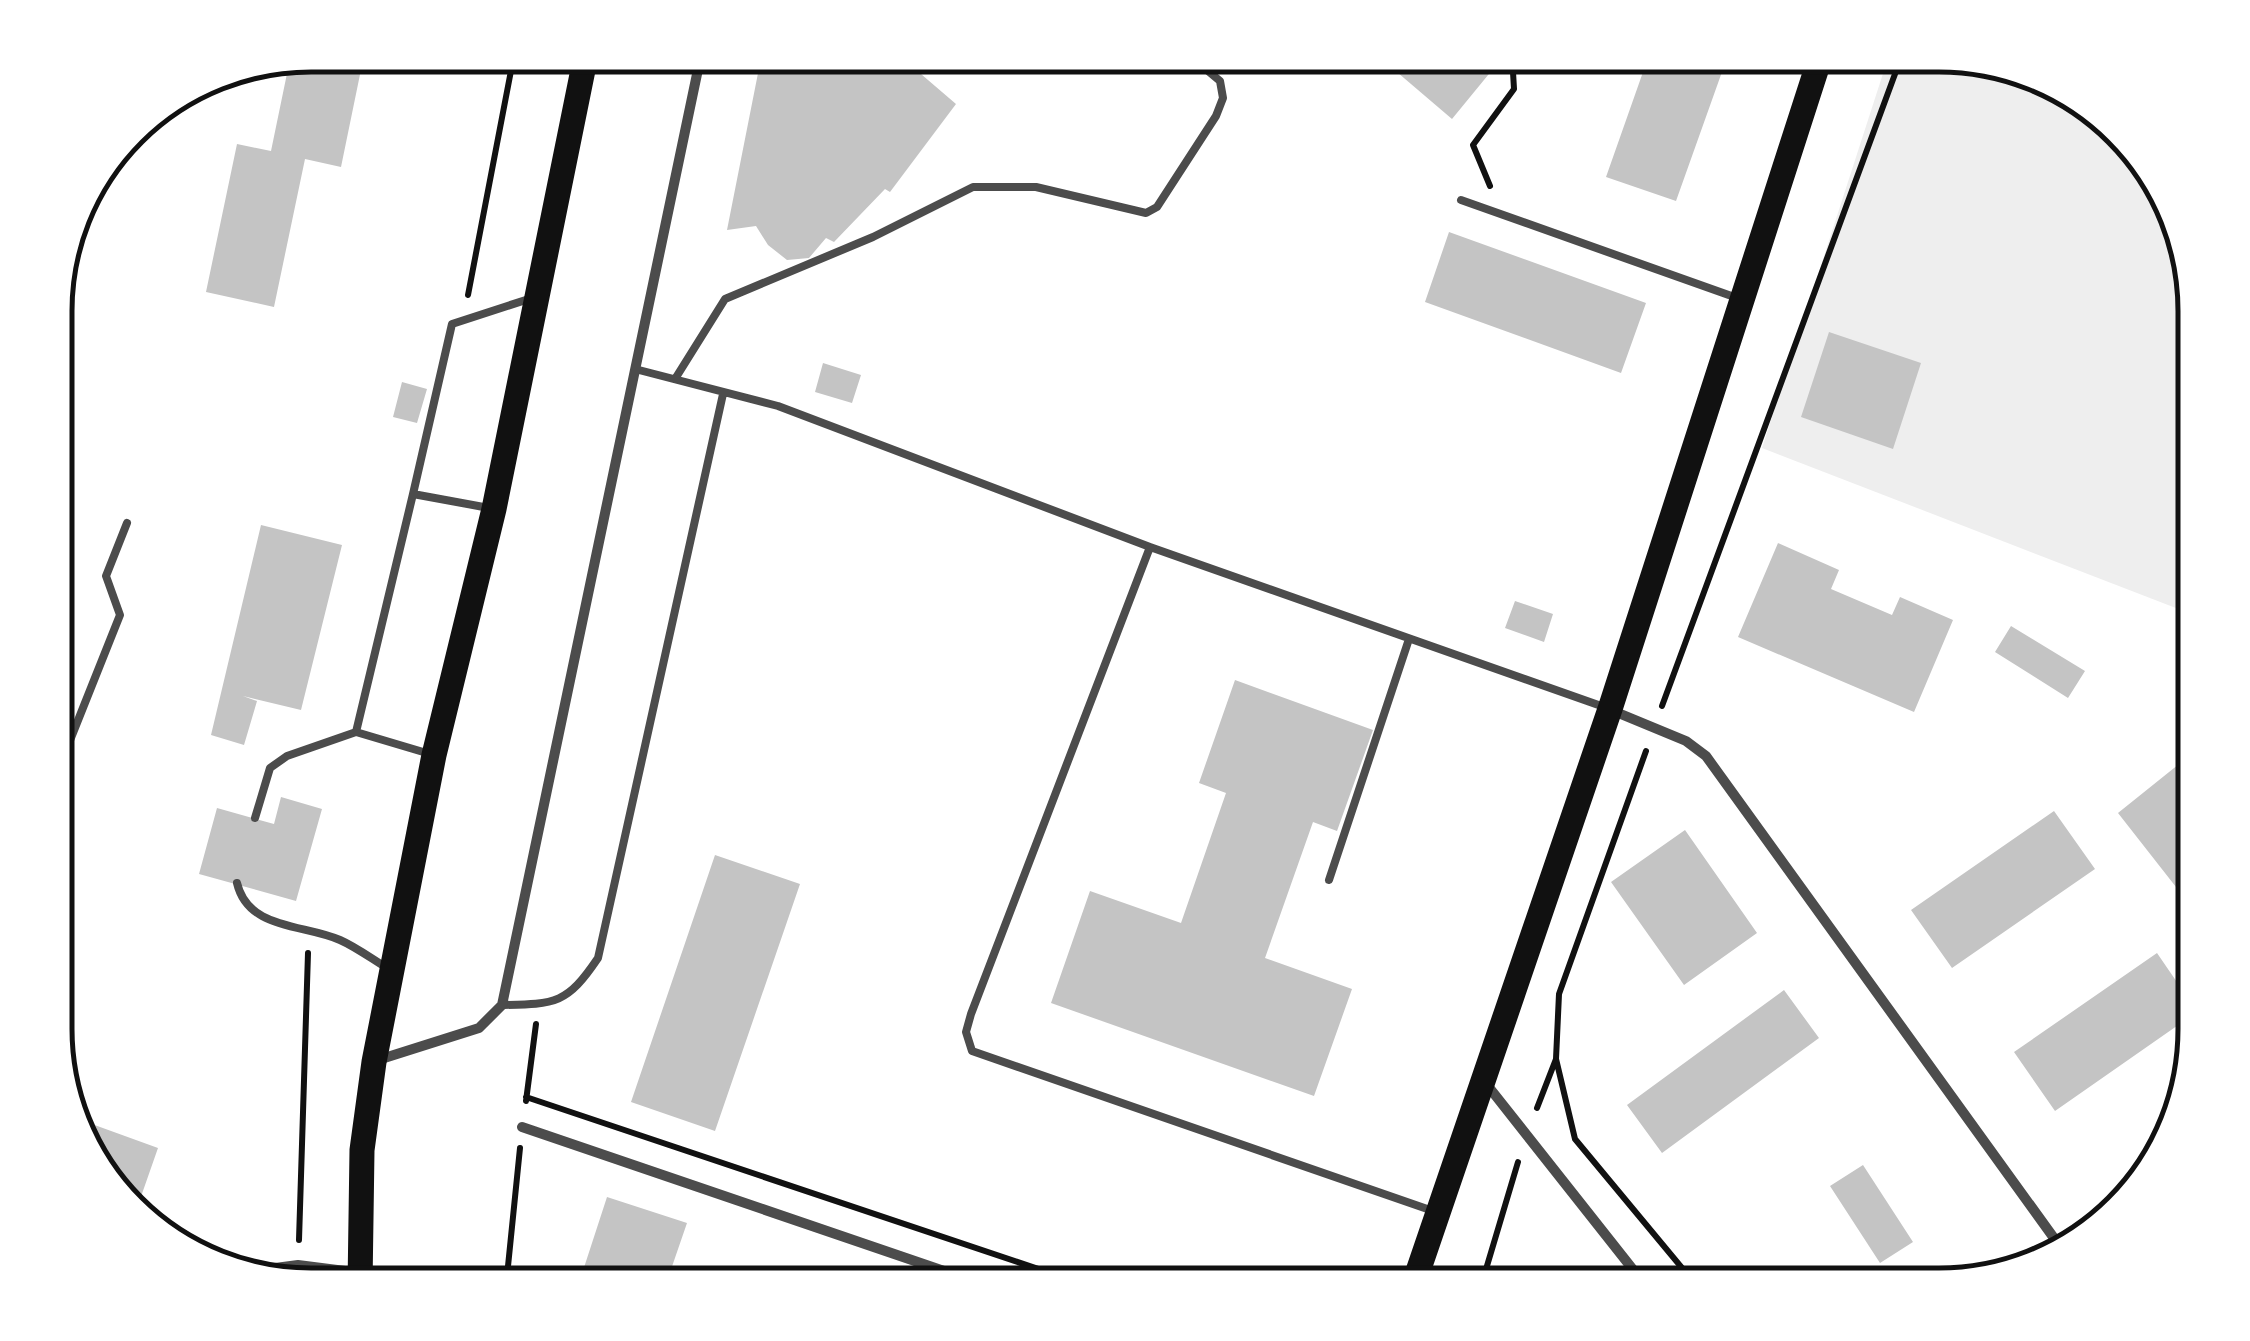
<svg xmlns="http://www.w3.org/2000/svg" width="2250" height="1341" font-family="Manrope,sans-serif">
  <rect width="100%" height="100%" fill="#fff"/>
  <!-- green -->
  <path fill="#eee" d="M1889,55H1939L2067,90L2160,183L2194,294V615L1762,448Z"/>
  <!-- building -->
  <path fill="#c4c4c4" d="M312,55H364L341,167L305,159L274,307L206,292L237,144L271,151L290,59Z
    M793,55H913L907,62L956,104L890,192L885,189L834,242L826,238L809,258L787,260L768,245L756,226L727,230L761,58L792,65Z
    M1377,55H1499L1502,58L1452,119Z
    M1649,55H1728L1676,201L1606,177Z
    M1449,232L1646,303L1621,373L1425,302Z
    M1829,332L1921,363L1893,449L1801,417Z
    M823,363L861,375L852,403L815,392Z
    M402,382L427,389L417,423L393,417Z
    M261,525L342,545L301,710L243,696L257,701L244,745L211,735Z
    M1778,543L1839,570L1831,589L1892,615L1900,597L1953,620L1914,712L1738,637Z
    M1515,601L1553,614L1544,642L1505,628Z
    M2011,626L2085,671L2068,698L1995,652Z
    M1235,680L1373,730L1337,831L1313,822L1265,958L1352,989L1314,1096L1051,1003L1090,891L1181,923L1226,793L1199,783Z
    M2194,752V910L2118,813Z
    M281,797L322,809L296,901L199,874L217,808L274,824Z
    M2054,811L2095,869L1952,968L1911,910Z
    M1685,830L1757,933L1684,985L1611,882Z
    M715,855L800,884L715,1131L631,1102Z
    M2157,953L2194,1007V1014L2055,1111L2014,1052Z
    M1784,990L1819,1038L1662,1153L1627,1105Z
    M78,1119L158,1148L137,1208L98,1171Z
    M1863,1165L1913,1242L1880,1263L1830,1186Z
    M607,1197L687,1223L666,1284L653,1280L651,1286H578Z"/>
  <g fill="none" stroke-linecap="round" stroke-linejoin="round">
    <!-- path -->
    <path stroke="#111" stroke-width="6" d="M1490,186L1473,145L1514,89L1512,55
      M468,295L514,55
      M1662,706L1902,55
      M1646,751L1559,994L1556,1059L1575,1139L1697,1286
      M526,1097L1089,1286
      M526,1101L536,1024
      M1537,1108L1556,1059
      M299,1240L308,953
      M506,1286L520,1148
      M1481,1286L1518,1162"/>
    <!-- service -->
    <path stroke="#4c4c4c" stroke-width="8" d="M1992,69L1997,71
      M1461,200L1740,299
      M635,369L778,406L1150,547L1607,708
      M675,379L725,299L873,237L973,187H1036L1146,213L1157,207L1216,116L1223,98L1220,81L1189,55
      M413,494L452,324L532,298
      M1150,547L971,1014L966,1032L972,1051L1436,1212
      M356,732L413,494L489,508
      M57,773L120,615L106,576L127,523
      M255,818L270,768L287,756L356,732L430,754
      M1329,880L1409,639
      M237,883C248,930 304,924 340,940C356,947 372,959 387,968
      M502,1005C556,1004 567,1004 598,958L723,394
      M253,1270L298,1264L353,1271"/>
    <!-- minor -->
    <path stroke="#4c4c4c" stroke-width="10" d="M1611,710L1686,741L1706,756L2064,1252
      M378,1060L479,1028L502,1005L701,55
      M1484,1081L1646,1286
      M522,1127L988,1286"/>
    <!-- primary -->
    <path stroke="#111" stroke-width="25" d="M360,1286L362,1150L374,1062L434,755L494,509L586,55
      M1413,1286L1610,709L1821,55"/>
  </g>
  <!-- crop -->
  <path d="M0 0H2250V1341H0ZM311 72H1939A239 239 0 0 1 2178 311V1029A239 239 0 0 1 1939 1268H311A239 239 0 0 1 72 1029V311A239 239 0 0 1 311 72Z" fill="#fff" fill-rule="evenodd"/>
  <path fill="none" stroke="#111" stroke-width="5" d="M311 72H1939A239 239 0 0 1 2178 311V1029A239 239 0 0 1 1939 1268H311A239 239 0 0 1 72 1029V311A239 239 0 0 1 311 72Z"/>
</svg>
